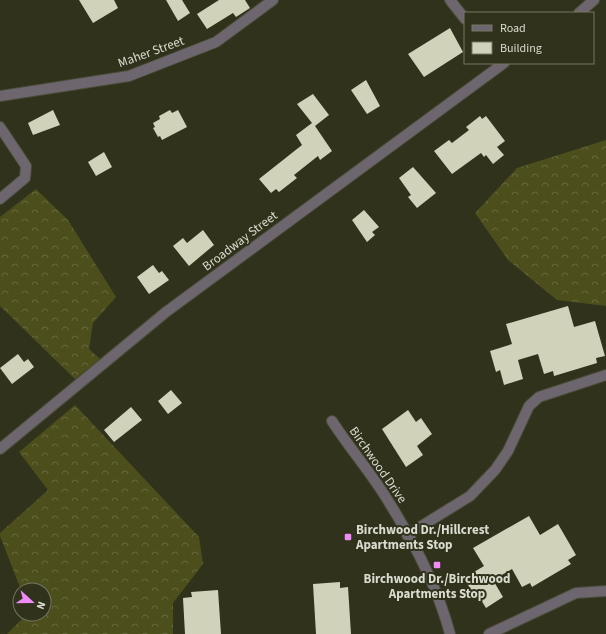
<svg xmlns="http://www.w3.org/2000/svg" width="606" height="634" font-family="'Source Sans 3',sans-serif">
  <defs>
    <pattern id="forest-crowns" width="20" height="18" patternUnits="userSpaceOnUse"><rect width="20" height="18" fill="#4c4f1c"/><path d="M2 6a3 3 0 1 1 6 0M12 15a3 3 0 1 1 6 0" fill="none" stroke="#65683c"/></pattern>
  </defs>
  <rect width="100%" height="100%" fill="#30321c"/>
  <!-- forest -->
  <path fill="url(#forest-crowns)" d="M606,140V306L557,300L508,260L475,213L517,168Z
    M36,189L68,220L116,297L93,323L89,349L100,359L75,379L0,306V217Z
    M75,405L199,537L203,564L173,603V634H7L27,614H44V590H21L0,536V533L48,490L19,452Z"/>
  <!-- building -->
  <path fill="#d0d3b9" d="M79,0H114L118,8L93,23Z
    M166,0H182L190,13L178,21Z
    M219,0H245L250,8L236,17L233,13L207,29L197,14Z
    M450,28L463,52L424,77L408,54Z
    M366,80L380,106L367,114L351,90Z
    M313,94L329,115L315,126L332,151L320,160L318,156L294,175L297,178L279,192L276,189L271,193L259,179L302,145L296,135L312,123L297,104Z
    M53,110L60,125L33,135L28,123Z
    M170,110L172,113L178,110L187,127L162,140L160,136L158,137L153,128L155,127L153,123L160,119L159,116Z
    M480,116L482,119L486,116L505,141L497,147L504,155L493,164L486,155L484,157L481,153L452,174L434,151L449,140L452,143L469,130L466,127Z
    M104,152L112,167L96,176L88,162Z
    M413,167L436,193L417,208L408,197L411,195L399,178Z
    M364,210L379,227L372,232L375,235L367,242L352,220Z
    M203,230L214,245L189,266L173,246L183,238L187,243Z
    M153,265L159,273L162,271L169,280L149,294L137,277Z
    M568,306L574,327L595,321L605,356L596,358L597,363L554,376L553,371L544,374L538,354L518,360L523,379L504,385L500,370L496,372L490,351L512,344L506,324Z
    M18,354L24,362L28,359L34,367L12,384L0,368Z
    M171,390L182,403L168,414L158,401Z
    M131,407L142,420L114,442L104,430Z
    M408,410L416,422L421,418L432,434L417,446L423,455L406,467L382,429Z
    M529,516L540,535L558,524L576,555L568,560L571,564L532,587L530,583L522,587L512,569L493,580L503,597L486,608L478,595L475,597L464,578L484,566L473,548Z
    M340,582V588L348,587L351,634H316L313,584Z
    M218,590L221,634H185L183,598L192,597L191,592Z"/>
  <g fill="none" stroke-linecap="round" stroke-linejoin="round">
    <!-- street casing -->
    <g stroke="#4b4d39" stroke-width="12">
      <path id="street" d="M450,0L465,19
        M579,13L594,0
        M0,96L129,76L216,42L273,0
        M0,127L26,166L25,178L0,199
        M332,421C350,449 373,475 390,504C415,544 438,588 450,634
        M0,449L166,312L504,63
        M407,535L470,496L495,470L508,451L529,406L539,397L606,375
        M489,634L576,593L606,591"/>
    </g>
    <!-- street -->
    <use href="#street" stroke="#6e666f" stroke-width="10"/>
  </g>
  <!-- markers -->
  <g fill="#ee8bf7" stroke="#30321c" stroke-width="1.5">
    <rect x="344" y="533" width="8" height="8" rx="2"/>
    <rect x="433" y="561" width="8" height="8" rx="2"/>
  </g>
  <g text-anchor="middle" dominant-baseline="central" stroke-width="4" stroke-linejoin="round" paint-order="stroke">
    <!-- street labels -->
    <g font-size="13" fill="#dadccf" stroke="#30321c">
      <text transform="translate(151 52) rotate(-20)">Maher Street</text>
      <text transform="translate(240 241) rotate(-37)">Broadway Street</text>
      <text transform="translate(378 465) rotate(55)">Birchwood Drive</text>
    </g>
    <!-- poi labels -->
    <g font-size="13" font-weight="bold" fill="#dadccf" stroke="#30321c" text-anchor="start">
      <text x="356" y="530">Birchwood Dr./Hillcrest<tspan x="356" dy="15">Apartments Stop</tspan></text>
      <text x="437" y="579" text-anchor="middle">Birchwood Dr./Birchwood<tspan x="437" dy="15">Apartments Stop</tspan></text>
    </g>
  </g>
  <!-- legend -->
  <rect x="464" y="12" width="130" height="52" fill="#30321c" stroke="#747664"/>
  <rect x="472" y="25" width="20" height="6" fill="#6e666f" stroke="#747664"/>
  <text x="500" y="32" font-size="12" fill="#dadccf">Road</text>
  <rect x="472" y="42" width="20" height="12" fill="#d0d3b9" stroke="#747664"/>
  <text x="500" y="52" font-size="12" fill="#dadccf">Building</text>
  <!-- north arrow -->
  <g transform="translate(32 602) rotate(111)"><circle r="19" fill="#30321c" stroke="#747664"/>
  <path d="M0-3L7 15L0 10L-7 15Z" fill="#ee8bf7"/>
  <text y="-6" font-size="11" font-weight="bold" text-anchor="middle" fill="#dadccf">N</text>
  </g>
</svg>
